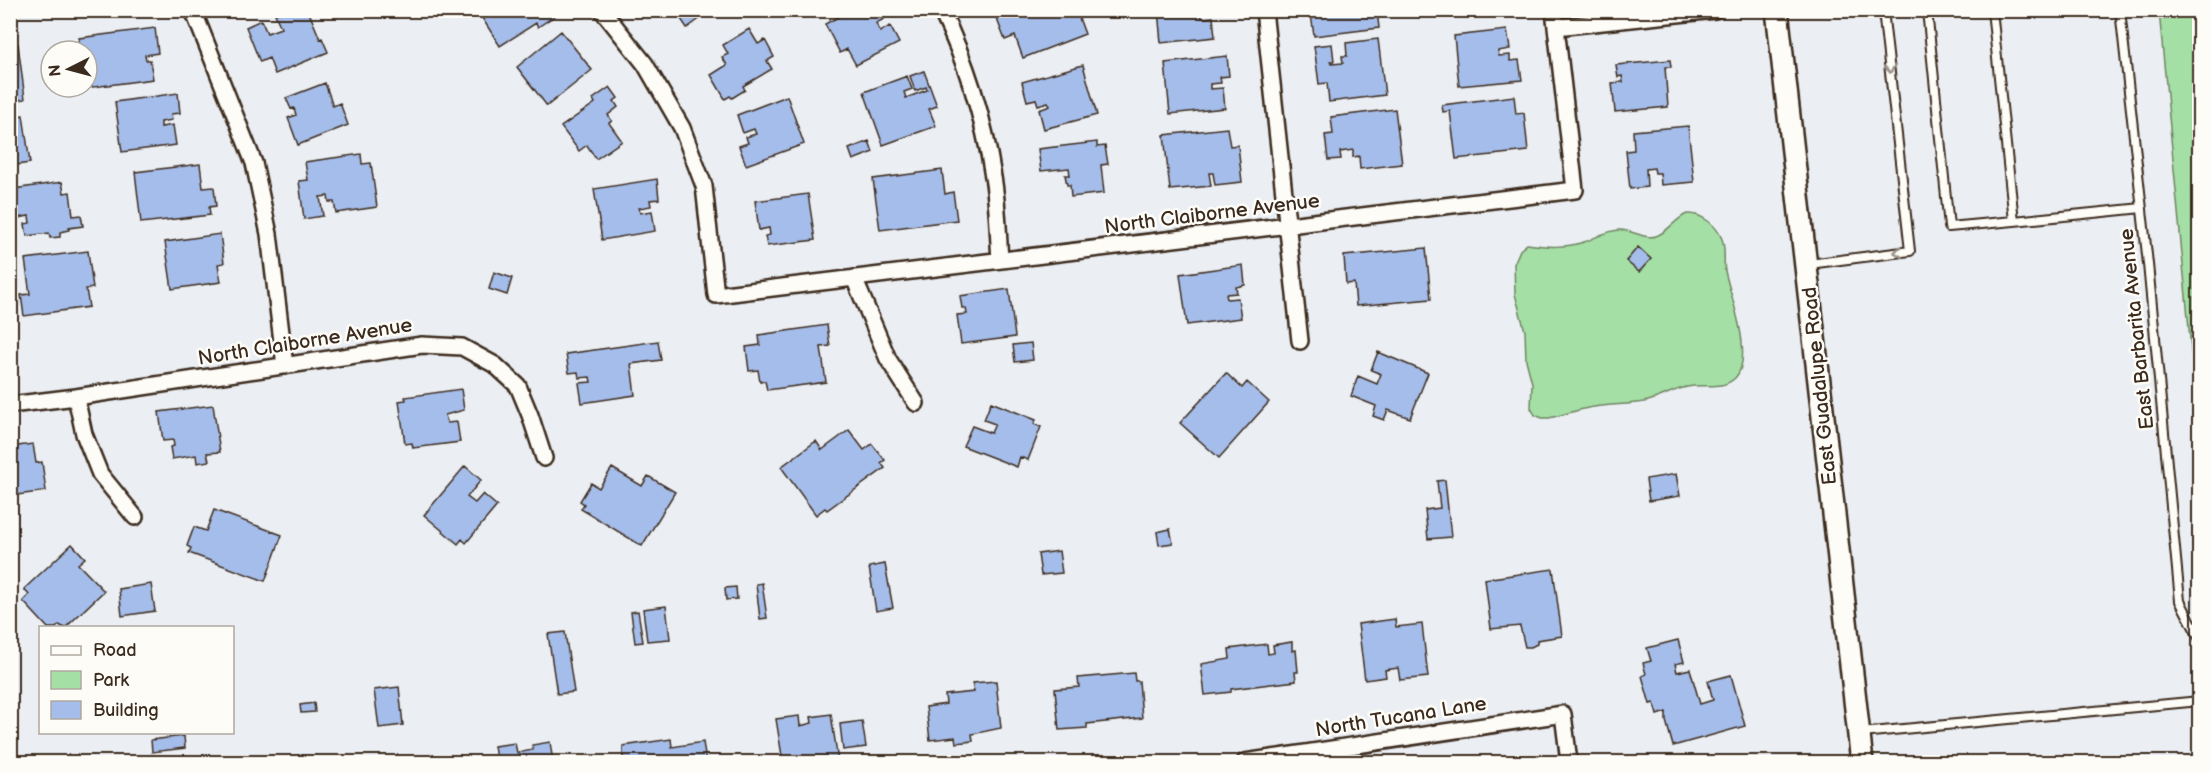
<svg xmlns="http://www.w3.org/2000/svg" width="2210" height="773" font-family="'Balsamiq Sans',sans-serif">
  <rect width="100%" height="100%" fill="#ebeff4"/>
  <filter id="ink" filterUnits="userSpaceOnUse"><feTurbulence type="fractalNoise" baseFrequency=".0167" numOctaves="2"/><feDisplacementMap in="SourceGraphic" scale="12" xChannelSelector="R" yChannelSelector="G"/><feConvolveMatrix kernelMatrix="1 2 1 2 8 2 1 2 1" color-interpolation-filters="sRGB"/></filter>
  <g filter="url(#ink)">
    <!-- green -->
    <path fill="#a4dfa5" stroke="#708462" stroke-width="1.5" d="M2159,11H2199L2200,401L2196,402Z
      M1687,214C1702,213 1717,226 1722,239C1726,249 1723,261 1725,271C1730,295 1755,358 1735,378C1721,391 1705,383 1687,387C1672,390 1659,399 1644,402C1627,405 1610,404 1594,407C1579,409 1564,415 1549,418H1542L1535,415L1531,408L1532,383L1526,360L1525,331L1515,294L1514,264L1520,250L1527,244C1547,247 1565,248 1584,242C1596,238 1605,231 1619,230C1631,229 1645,240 1656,236C1668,232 1675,219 1687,214Z"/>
    <!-- building -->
    <path fill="#a5bdea" stroke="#3b2a1e" stroke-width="1.5" d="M10,10H14L16,28L10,29Z
      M72,10H109L73,16Z
      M284,10H308L320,39L322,38L328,52L275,74L269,58L260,62L246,27L261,20L267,33L281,28L275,14Z
      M477,10H553L556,15L538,27L536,23L500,46Z
      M675,10H712L687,28Z
      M851,10H891L883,16L884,19L876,23L880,32L890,26L899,43L856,65L847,49L840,53L825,24Z
      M1003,10H1076L1085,34L1023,58L1015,36L1005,40L995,14Z
      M1158,10H1212V12L1201,13L1202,18L1213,17L1215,37L1161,43Z
      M1319,10H1377L1379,28L1314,36L1311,14L1320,13Z
      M1453,10H1485V12L1454,15Z
      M155,28L158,53L145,55L146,60H150L153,79L86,88L87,51H80L79,38Z
      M749,29L758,44L765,40L774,57L767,61L772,69L743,86L745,90L732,98L730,96L725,99L711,75L727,65L722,57L728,54L723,45Z
      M1507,30L1510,49L1498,51L1499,56L1510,55V61L1519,60L1522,80L1459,86L1454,36Z
      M561,31L592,70L547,106L517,67Z
      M1378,39L1385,95L1329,102L1327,83L1319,84L1314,46L1332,44L1334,61H1330L1331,64L1343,63L1342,56H1347L1346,43Z
      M10,44H18L25,99L10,101Z
      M1227,56L1229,76L1220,77L1221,83L1210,84V89L1223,88L1225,108L1170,114L1165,63Z
      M1670,60L1671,67H1665L1668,107L1615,112L1612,83L1623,82L1622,76L1618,77L1616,65Z
      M1083,65L1097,115L1044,129L1039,110L1050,106L1048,102L1038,105L1036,99L1027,101L1022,82Z
      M924,71L937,106L929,109L936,126L883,145L864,92L907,76L912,89L904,92L906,98L927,90L926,87L915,91L910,76Z
      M325,83L333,106L340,103L348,125L298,145L288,118L296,115L294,108L291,109L286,98Z
      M610,87L618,98L614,101L618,107L608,115L612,121L609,123L622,141L596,159L587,145L579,151L561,127L595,103L593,99Z
      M178,93L180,113L171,114L172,120L161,122V127L173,125L176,145L122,152L115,102Z
      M787,96L804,144L746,165L739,146L748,143L746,137L756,134L754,129L743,133L737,115Z
      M1514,96L1516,114L1524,113L1528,151L1456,159L1450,111L1443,112L1442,105Z
      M1395,109L1402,164L1360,169L1359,156L1353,157V150L1340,152L1341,159L1328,160L1325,135L1333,134L1331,117Z
      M23,115L30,163L10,166V117Z
      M1688,126L1694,182L1661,185L1660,173H1655L1654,168L1646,169L1647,187L1630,189L1626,151L1634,150L1633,131Z
      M1227,128L1230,146L1238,145L1242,182L1215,185L1213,173H1209L1211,186L1170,190L1164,135Z
      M869,141L873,152L853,160L849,149Z
      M1097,142V147L1105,146L1108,164L1101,165L1104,193L1071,197L1070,185H1067L1065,175H1070L1069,168L1041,171L1038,149Z
      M361,154L362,164L371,163L377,207L336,213L334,202H329L328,196L320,197L323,216L304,219L299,181L308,180L305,162Z
      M200,164L203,188L214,187L216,206L209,207L210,215L141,223L135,172Z
      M942,170L945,194L953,192L957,220L880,230L873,179Z
      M657,179L659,199L650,200L651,206L639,208L640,213L652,211L655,231L602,240L594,189Z
      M62,182L64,193L70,192L73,216L81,215L83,226L69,228V230L60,232V237L50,238L49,233L27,236L25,224L30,223L29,216L18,218L14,189Z
      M808,194L815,240L767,246L765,236L770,235L769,228L759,230L755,201Z
      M220,234L224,263L218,264L221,282L172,289L165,242Z
      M1638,247L1651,259L1639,272L1626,261Z
      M1426,248L1431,299L1356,306L1354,283L1346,284L1344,256Z
      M88,251L93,288L86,289L89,307L24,316L21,295L30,294L25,259Z
      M1243,265L1245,285L1236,287L1237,293L1226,294L1227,299L1238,298L1241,318L1187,325L1180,274Z
      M494,272L512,278L507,295L489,289Z
      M1009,289L1015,337L961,344L957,315L967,314L966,308H962L960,296Z
      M827,325L830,346L821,347L826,382L767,390L765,381L760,382L758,370L749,371L746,347L760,345L759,335Z
      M658,341L661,360L631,364L635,395L582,403L579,383L591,382L590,377L579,378L578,372L569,373L566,354Z
      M1031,343L1033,360L1015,362L1013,345Z
      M1378,352L1428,373L1410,418L1388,410L1384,420L1373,416L1376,406L1351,396L1358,376L1377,384L1381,374L1371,370Z
      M1226,373L1242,388L1247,382L1269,402L1219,458L1180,423Z
      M461,389L464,410L445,415L447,423L457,422L460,442L413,448L412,443L405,444L399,401L406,400L405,397Z
      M991,402L1036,420L1034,424L1041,427L1028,460L1020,457L1017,467L963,446L972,426L991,433L995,424L984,420Z
      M213,405L220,452L207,453L209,461L197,463L196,455L172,459L170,447L174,446L173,440L163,441L159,412Z
      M849,430L864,450L872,444L885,460L881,463L885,468L827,510L825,508L816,515L781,467L816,441L822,450Z
      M33,444L36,463L42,462L46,491L10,496V447Z
      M465,466L481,480L467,497L475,503L483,494L497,506L466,543L462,539L458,544L424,515Z
      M612,468L642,486L648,476L675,492L642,546L581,509L584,504L580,501L591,483L599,488Z
      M1676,474L1680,496L1649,501L1646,479Z
      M1445,480L1451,537L1428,539L1425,510L1440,508L1437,481Z
      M214,510L282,535L265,581L189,553L191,548L187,546L194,527L206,531Z
      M1170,529L1173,543L1159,545L1157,532Z
      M72,544L85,558L78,564L104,591L65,628L59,625L56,628H48L23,601L29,595L24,589Z
      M1059,551L1062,573L1041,575L1038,554Z
      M885,564L893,608L876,611L869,567Z
      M1553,569L1562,636L1537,640V644L1531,647H1525L1520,626L1491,629L1485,579Z
      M762,583L767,618L760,619L756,584Z
      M151,584L155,611L122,616L119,589Z
      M736,587L737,599L726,600L725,588Z
      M666,606L670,639L647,641L643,609Z
      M638,611L643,642L635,643L631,612Z
      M1395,619L1396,627L1422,624L1428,677L1400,680L1398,668L1385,670L1386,677L1365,680L1358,624Z
      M565,632L574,692L557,694L548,634Z
      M1678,640L1684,662L1675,664L1677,672L1690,669L1700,704L1713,700L1708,681L1731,675L1745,726L1673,746L1666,721V712L1657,715L1654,703L1650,704L1642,676L1646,674L1643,663L1651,661L1647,648Z
      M1292,642V651L1296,650L1298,672H1295L1296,681L1231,689V692L1205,695L1201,664L1230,659L1229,649L1267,644L1268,654L1274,653L1273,645Z
      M1134,673L1135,681H1139L1142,718L1087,724V728L1059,730L1055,689L1079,687L1078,678Z
      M996,681L1001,728L972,734L973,741L956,743L955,737L930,740L926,707L946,704L945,695L974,692L972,683Z
      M399,687L403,725L379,728L374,690Z
      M314,703L315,712L301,713L300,705Z
      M831,714L838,761L783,762L776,719L799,716L800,726L812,723L811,717Z
      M862,721L866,747L843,750L840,724Z
      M184,736L185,748L152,752L151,740Z
      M671,739L672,747L703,742L706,762H623V746Z
      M550,742L553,762H493V759H496L494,746L515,743L517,753L533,750L532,745Z
      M2014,759V762H1982Z"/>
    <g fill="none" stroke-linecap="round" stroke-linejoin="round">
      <!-- service casing -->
      <g stroke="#3b2a1e" stroke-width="12">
        <path id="service" d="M1927,10L1949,227L2014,221
          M1992,10L2014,221L2142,208
          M2120,10L2148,264L2180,601L2200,639
          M1809,264L1910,251L1883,10
          M1861,733L2200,701"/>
      </g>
      <!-- minor casing -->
      <g stroke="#3b2a1e" stroke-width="20">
        <path id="minor" d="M193,10L254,163L269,234L285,366
          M602,10L645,64L682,128L704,186L716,295L1575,190L1554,10
          M941,10C967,63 984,119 993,177C998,205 998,233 1000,260
          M1264,10L1300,341
          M1556,27L1715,10
          M854,278L888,359L916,403
          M76,397L84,434L100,474L135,517
          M10,405L76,397L422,345L462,347L495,365L518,386L530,415L544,458
          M1245,762L1563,714L1569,762"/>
      </g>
      <!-- secondary casing -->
      <g stroke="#3b2a1e" stroke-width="26">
        <path id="secondary" d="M1777,10L1862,762"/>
      </g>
      <!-- service -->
      <use href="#service" stroke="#fdfcf7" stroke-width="8"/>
      <!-- minor -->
      <use href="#minor" stroke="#fdfcf7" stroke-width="15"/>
      <!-- secondary -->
      <use href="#secondary" stroke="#fdfcf7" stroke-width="21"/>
    </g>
    <!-- one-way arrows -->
    <defs><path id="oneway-chevron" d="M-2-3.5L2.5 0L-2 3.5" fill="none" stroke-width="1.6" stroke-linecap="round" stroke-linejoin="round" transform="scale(1.5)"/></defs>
    <g stroke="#9c938a">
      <use href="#oneway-chevron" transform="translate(1890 69) rotate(84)"/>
      <use href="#oneway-chevron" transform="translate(1898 252) rotate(173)"/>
    </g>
  </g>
  <g text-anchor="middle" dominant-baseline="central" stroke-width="5" stroke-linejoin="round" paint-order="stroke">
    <!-- street labels -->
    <g font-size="20" fill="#3b2a1e" stroke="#fdfcf7">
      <text transform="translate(1212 214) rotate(-7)">North Claiborne Avenue</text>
      <text transform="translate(2137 329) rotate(-96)">East Barbarita Avenue</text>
      <text transform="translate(305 342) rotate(-9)">North Claiborne Avenue</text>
      <text transform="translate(1820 386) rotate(-96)">East Guadalupe Road</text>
      <text transform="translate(1401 717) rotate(-9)">North Tucana Lane</text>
    </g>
  </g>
  <!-- margin -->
  <rect width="2210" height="773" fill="none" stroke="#fdfcf7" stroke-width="36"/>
  <rect x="18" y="18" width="2174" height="737" fill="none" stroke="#3b2a1e" stroke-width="2" filter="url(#ink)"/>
  <!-- legend -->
  <rect x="39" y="626" width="195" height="108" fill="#fdfcf7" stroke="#afa8a0" stroke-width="1.5"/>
  <rect x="51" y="646" width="30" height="9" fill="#fdfcf7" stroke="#afa8a0" stroke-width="1.5"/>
  <text x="93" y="656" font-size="18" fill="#3b2a1e">Road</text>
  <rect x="51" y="671" width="30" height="18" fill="#a4dfa5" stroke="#afa8a0" stroke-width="1.5"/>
  <text x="93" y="686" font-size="18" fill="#3b2a1e">Park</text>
  <rect x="51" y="701" width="30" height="18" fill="#a5bdea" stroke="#afa8a0" stroke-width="1.5"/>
  <text x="93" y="716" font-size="18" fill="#3b2a1e">Building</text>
  <!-- north arrow -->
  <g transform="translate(69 69) rotate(264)"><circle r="28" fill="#fdfcf7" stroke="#afa8a0" stroke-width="1.5"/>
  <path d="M0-4.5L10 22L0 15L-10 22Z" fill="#3b2a1e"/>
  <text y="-9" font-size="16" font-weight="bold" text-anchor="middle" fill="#3b2a1e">N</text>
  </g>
</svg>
